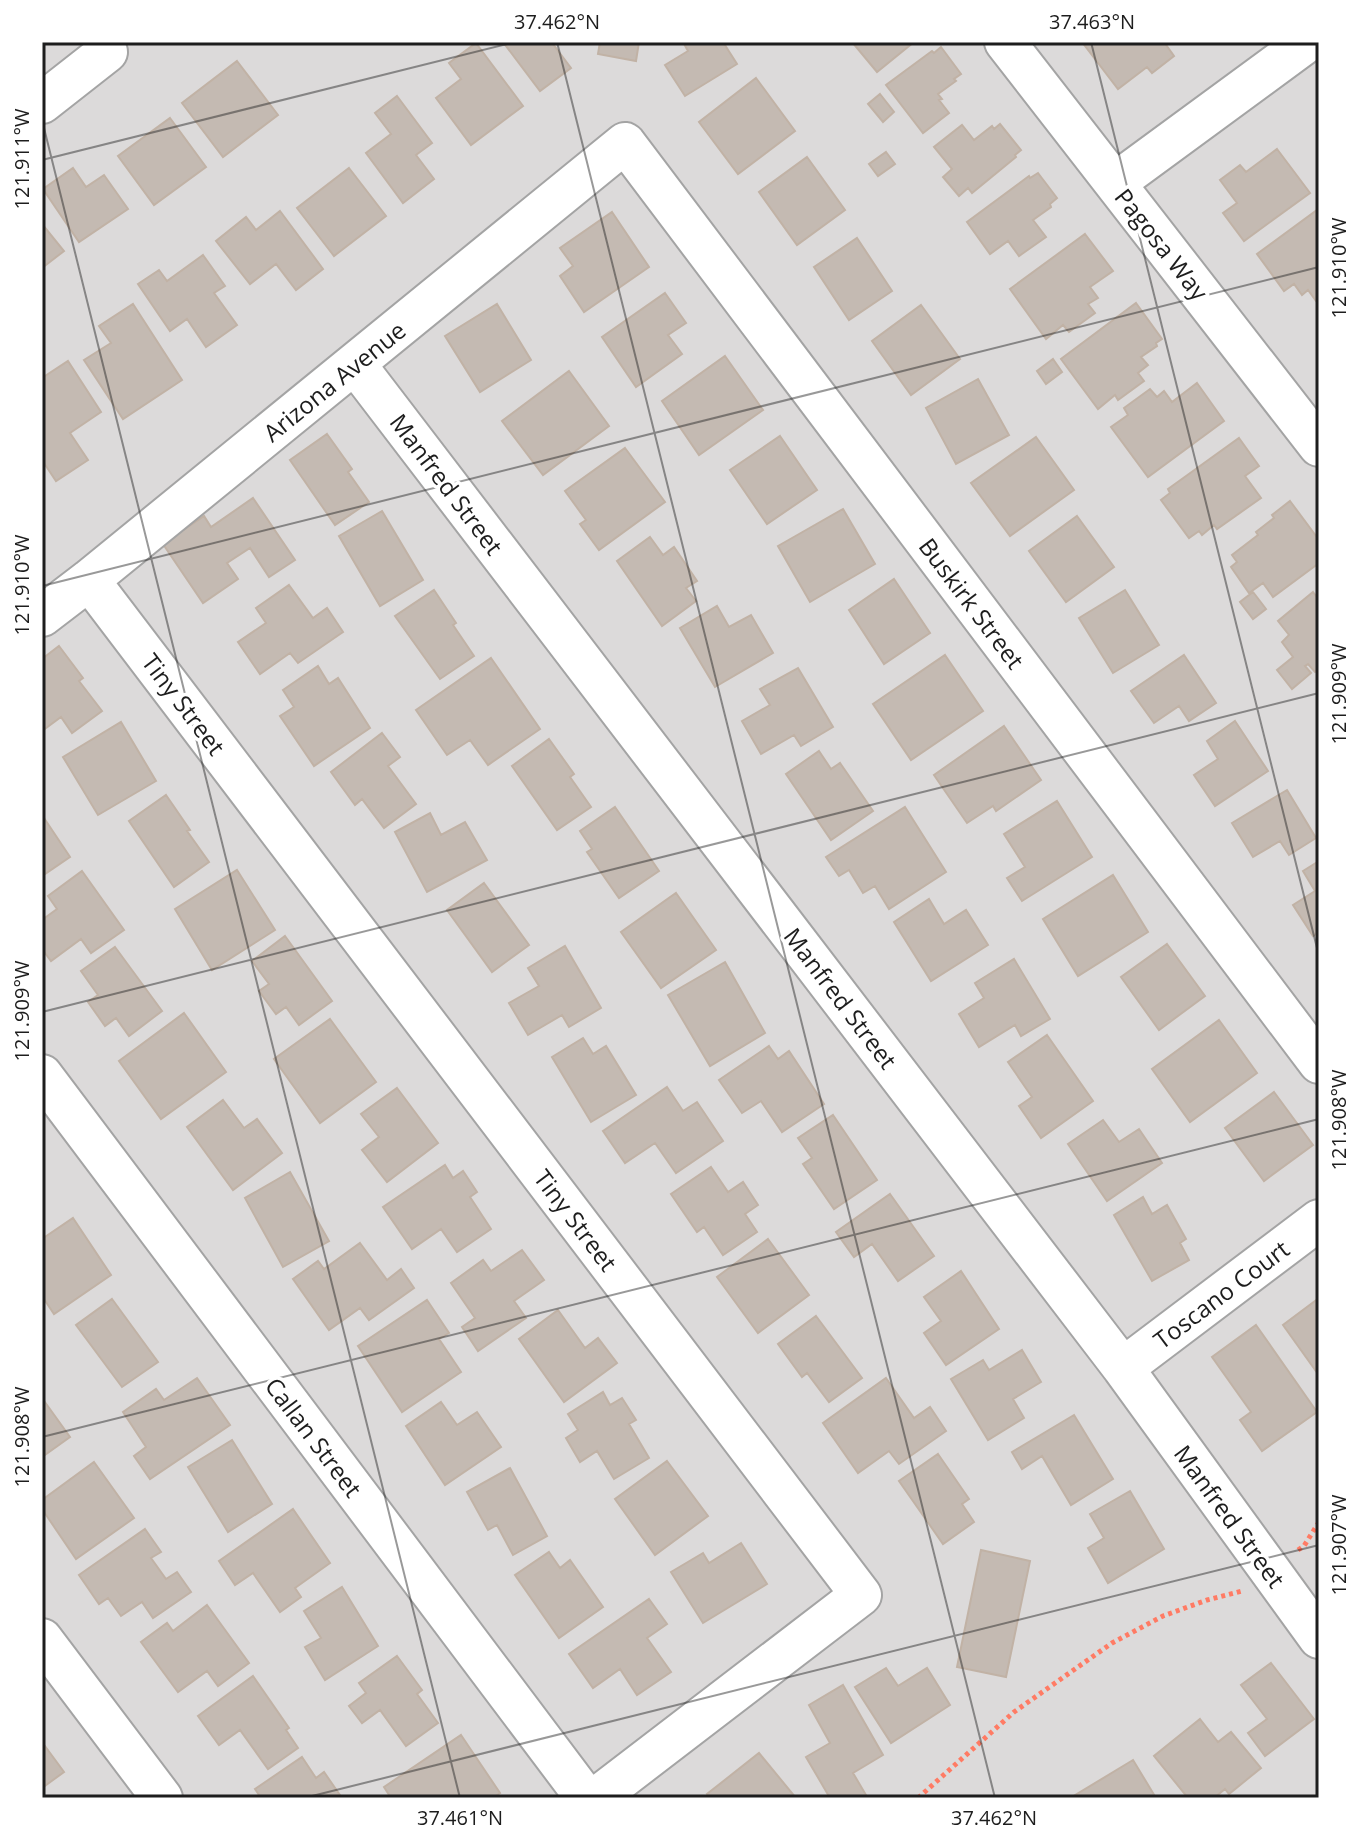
<svg xmlns="http://www.w3.org/2000/svg" width="1361" height="1840" font-family="'Open Sans',sans-serif">
  <rect width="100%" height="100%" fill="#efebe3"/>
  <!-- residential -->
  <path fill="#dcdada" d="M42,42H1319V1798H42Z"/>
  <!-- building -->
  <path fill="#c4bab2" stroke="#c1b2a5" stroke-width="2" d="M503,42H556L553,44L571,68L540,91Z
    M600,42H639L636,61L598,54Z
    M683,42H723L737,64L685,96L665,65L688,51Z
    M852,42H914L877,72Z
    M1082,42H1164L1174,56L1152,73L1147,67L1118,89Z
    M476,43L523,106L471,145L436,98L461,79L449,63Z
    M941,47L961,74L954,79L956,81L938,94L942,99L939,100L949,113L923,133L886,85L932,51L934,53Z
    M237,61L278,115L223,157L182,103Z
    M756,78L795,131L738,174L699,122Z
    M880,94L894,112L883,122L868,104Z
    M397,96L432,143L416,155L434,179L403,203L366,153L391,134L375,113Z
    M170,118L206,167L154,205L118,156Z
    M1000,124L1021,150L1015,155L1016,157L972,193L968,188L959,196L943,177L952,169L934,147L962,125L974,140L992,126L994,129Z
    M1277,149L1310,193L1244,241L1223,213L1237,203L1220,180L1240,165L1246,172Z
    M886,152L895,164L878,176L869,164Z
    M807,157L845,210L797,245L759,192Z
    M73,168L86,187L104,175L128,209L79,242L43,189Z
    M349,168L386,216L334,256L297,208Z
    M1038,173L1057,198L1050,204L1051,207L1033,220L1046,237L1019,256L1008,241L990,254L967,222L1029,176L1030,178Z
    M1317,210L1319,213V299L1316,301L1308,290L1302,295L1294,284L1284,291L1257,254Z
    M280,211L323,269L296,290L276,264L250,284L216,241L246,217L256,230Z
    M612,212L649,267L584,312L560,276L573,266L560,248Z
    M42,224L64,251L42,268Z
    M1085,234L1113,271L1090,287L1098,298L1088,304L1095,313L1069,332L1063,325L1046,339L1010,289Z
    M857,238L892,291L849,320L814,267Z
    M203,255L225,286L214,293L237,325L206,347L187,319L170,331L138,284L159,270L167,281Z
    M665,293L686,323L668,335L682,354L636,387L602,337Z
    M1136,303L1162,339L1156,343L1157,346L1141,357L1148,365L1138,373L1144,381L1118,400L1115,395L1098,409L1061,359Z
    M133,304L182,380L123,419L84,360L111,343L99,326Z
    M497,304L531,360L480,392L445,336Z
    M921,305L960,359L911,395L872,341Z
    M725,356L763,410L699,455L662,401Z
    M1053,359L1062,372L1046,384L1037,371Z
    M68,361L101,412L70,433L88,460L56,481L42,460V378Z
    M569,371L609,426L543,475L502,421Z
    M978,379L1009,435L956,464L926,408Z
    M1197,383L1224,421L1148,477L1111,427L1128,415L1124,408L1150,389L1157,397L1164,391L1172,402Z
    M327,434L352,469L348,472L369,502L335,525L290,460Z
    M780,436L817,490L767,524L730,470Z
    M1036,437L1074,490L1010,536L971,483Z
    M1239,438L1259,466L1245,476L1261,498L1217,529L1214,525L1202,535L1199,531L1189,538L1161,500L1170,493L1168,489Z
    M625,448L665,502L599,550L580,524L586,520L565,491Z
    M253,498L295,560L269,577L250,548L227,563L238,579L203,603L163,544L204,516L211,527Z
    M1290,501L1319,540V563L1273,597L1263,583L1249,593L1231,567L1237,562L1232,555L1258,535L1256,532L1274,518L1272,515Z
    M843,509L875,564L810,602L778,546Z
    M382,511L423,580L380,606L339,536Z
    M1077,516L1114,567L1066,602L1029,551Z
    M650,537L663,555L674,547L697,581L686,588L696,601L662,626L617,561Z
    M894,579L930,633L884,664L849,610Z
    M289,585L313,618L327,608L343,632L298,663L290,653L260,674L238,642L266,623L256,608Z
    M434,590L456,623L453,625L474,656L440,679L395,616Z
    M1125,590L1159,645L1113,673L1079,618Z
    M1253,592L1266,609L1253,619L1240,602Z
    M1313,592L1319,600V669L1315,672L1308,664L1305,666L1311,673L1292,689L1277,670L1293,657L1282,642L1289,635L1278,621Z
    M717,606L729,627L751,615L773,653L715,687L680,628Z
    M59,646L83,678L79,681L102,711L72,733L61,717L42,731V659Z
    M945,655L983,711L911,760L873,704Z
    M1184,655L1216,703L1189,721L1179,706L1154,723L1131,691Z
    M491,658L540,729L488,765L470,740L447,755L416,710Z
    M318,666L329,684L338,678L370,728L314,766L280,716L294,707L283,690Z
    M798,668L833,727L801,746L794,735L761,754L742,721L770,705L760,689Z
    M1235,721L1268,771L1215,806L1194,775L1218,759L1207,741Z
    M121,722L156,781L98,815L63,757Z
    M1004,726L1041,780L996,811L993,806L967,823L934,775Z
    M382,733L400,757L388,766L416,804L384,828L362,799L355,805L331,772Z
    M549,739L574,774L570,777L591,807L557,830L512,766Z
    M819,751L831,769L840,763L873,811L831,840L786,774Z
    M1287,790L1316,838L1289,855L1280,841L1253,857L1232,823Z
    M166,795L190,830L187,831L209,862L174,887L129,821Z
    M1057,801L1092,857L1022,901L1007,878L1025,867L1004,834Z
    M615,807L659,871L619,898L587,852L592,849L580,831Z
    M905,807L946,872L889,909L875,886L863,893L849,870L839,876L826,857Z
    M430,813L441,835L465,822L487,860L427,892L395,832Z
    M42,815L70,857L42,876Z
    M1319,861V932L1313,936L1293,905L1315,891L1303,871Z
    M237,870L275,930L212,970L175,909Z
    M82,871L124,930L91,953L81,939L51,961L42,949V920L57,909L48,896Z
    M1113,875L1148,932L1078,976L1043,919Z
    M484,883L529,945L492,972L447,910Z
    M676,893L716,950L661,988L621,932Z
    M929,899L944,924L966,910L988,945L931,981L894,922Z
    M285,936L332,1001L299,1025L286,1007L276,1014L259,991L269,984L252,961Z
    M1167,944L1205,996L1159,1030L1121,977Z
    M565,946L601,1008L569,1027L562,1015L528,1035L509,1003L539,986L528,968Z
    M115,947L162,1011L129,1036L116,1018L105,1026L88,1002L98,995L81,971Z
    M1014,959L1050,1019L1021,1036L1015,1025L979,1047L959,1014L984,998L975,983Z
    M725,962L765,1033L710,1066L668,995Z
    M184,1013L226,1072L161,1119L119,1061Z
    M330,1019L376,1082L320,1123L274,1059Z
    M1219,1020L1257,1073L1190,1122L1152,1069Z
    M1047,1035L1093,1101L1041,1138L1019,1106L1032,1097L1008,1062Z
    M583,1038L593,1054L606,1046L636,1095L591,1122L552,1057Z
    M769,1046L778,1059L789,1051L824,1104L782,1132L761,1101L742,1113L719,1080Z
    M667,1087L683,1111L697,1102L723,1141L676,1173L655,1143L625,1163L603,1131Z
    M397,1088L438,1143L387,1182L362,1150L379,1137L361,1114Z
    M1274,1092L1313,1145L1264,1181L1225,1128Z
    M223,1100L244,1128L257,1119L282,1153L233,1190L187,1127Z
    M833,1115L877,1180L834,1209L803,1164L812,1158L798,1138Z
    M1103,1120L1119,1142L1139,1129L1162,1163L1107,1201L1068,1144Z
    M445,1165L453,1178L463,1171L477,1192L470,1197L491,1229L457,1252L441,1229L412,1249L383,1207Z
    M711,1167L728,1192L743,1182L758,1205L745,1214L757,1232L723,1255L704,1227L697,1232L671,1194Z
    M290,1172L329,1241L283,1267L245,1198Z
    M890,1194L934,1256L898,1281L872,1244L854,1257L836,1232Z
    M1143,1197L1152,1214L1167,1205L1186,1239L1180,1243L1189,1260L1152,1281L1114,1215Z
    M73,1218L111,1275L54,1314L42,1296V1239Z
    M768,1239L809,1295L758,1333L717,1277Z
    M360,1243L387,1280L401,1269L414,1288L369,1320L360,1308L329,1330L293,1279L318,1261L324,1269Z
    M522,1250L544,1280L514,1301L526,1318L478,1351L462,1327L475,1318L451,1283L483,1260L491,1271Z
    M961,1271L999,1329L946,1365L924,1333L941,1321L924,1297Z
    M1319,1298V1373L1318,1374L1283,1325Z
    M112,1299L158,1362L122,1387L76,1325Z
    M427,1300L449,1333L439,1339L461,1372L402,1412L358,1346Z
    M558,1310L585,1348L598,1338L617,1363L564,1402L519,1339Z
    M816,1316L862,1378L829,1402L807,1373L802,1377L778,1344Z
    M1256,1325L1317,1412L1262,1451L1240,1420L1251,1412L1212,1357Z
    M1022,1350L1041,1382L1013,1399L1024,1418L988,1440L951,1379L983,1360L989,1370Z
    M197,1378L230,1425L150,1479L134,1456L146,1447L123,1412L156,1389L164,1400Z
    M886,1378L914,1418L930,1407L946,1431L899,1464L889,1451L858,1473L823,1423Z
    M603,1392L610,1405L622,1398L636,1420L629,1424L649,1458L614,1479L597,1451L580,1462L566,1438L578,1430L568,1414Z
    M42,1398L70,1437L42,1457Z
    M441,1402L457,1425L477,1412L501,1447L445,1485L406,1426Z
    M1074,1415L1113,1479L1071,1505L1042,1456L1022,1469L1012,1452Z
    M232,1440L272,1504L228,1532L188,1467Z
    M938,1454L969,1499L962,1504L974,1522L943,1544L899,1481Z
    M667,1461L708,1516L655,1555L615,1499Z
    M94,1462L134,1518L76,1559L42,1509V1500Z
    M510,1468L547,1536L513,1555L497,1525L488,1530L467,1492Z
    M1130,1491L1164,1549L1108,1583L1088,1548L1104,1538L1090,1514Z
    M293,1509L330,1563L295,1588L301,1597L280,1612L253,1573L235,1585L219,1561Z
    M145,1529L161,1552L151,1558L166,1579L177,1572L191,1592L153,1618L142,1602L121,1616L108,1598L99,1604L79,1575Z
    M741,1543L767,1584L703,1623L671,1572L703,1553L709,1563Z
    M981,1550L1030,1561L1006,1677L957,1667Z
    M549,1552L560,1568L570,1560L603,1607L559,1638L515,1575Z
    M342,1587L378,1646L325,1680L305,1647L321,1638L304,1611Z
    M649,1599L667,1624L647,1638L671,1672L637,1695L620,1669L593,1688L569,1654Z
    M207,1605L249,1663L218,1686L207,1671L178,1692L141,1642L167,1623L173,1631Z
    M397,1656L422,1690L417,1694L438,1723L406,1746L380,1710L362,1723L349,1706L366,1693L359,1683Z
    M1271,1663L1314,1719L1265,1756L1248,1733L1267,1719L1241,1685Z
    M886,1668L898,1686L927,1668L950,1705L891,1743L855,1687Z
    M253,1676L289,1728L286,1730L298,1748L268,1769L240,1730L219,1745L198,1716Z
    M843,1685L883,1755L853,1773L866,1795L860,1798H830L806,1757L830,1743L809,1705Z
    M1200,1719L1218,1742L1231,1732L1261,1768L1229,1794L1225,1789L1214,1798H1188L1154,1756Z
    M461,1735L500,1793L493,1798H391L384,1787Z
    M42,1742L64,1772L42,1788Z
    M759,1753L796,1798H710L707,1794Z
    M302,1757L316,1778L324,1772L342,1798H261L255,1789Z
    M1133,1760L1156,1798H1073L1072,1797Z"/>
  <g fill="none" stroke-linecap="round" stroke-linejoin="round">
    <!-- minor casing -->
    <g stroke="#a4a4a4" stroke-width="44">
      <path id="minor" d="M1005,42L1319,446
        M42,103L107,52
        M1115,183L1307,42
        M355,364L1123,1368L1319,1638
        M89,580L861,1595L596,1798
        M42,616L89,580L625,143L1319,1063
        M42,1075L586,1798
        M1123,1368L1319,1220
        M42,1639L162,1798"/>
    </g>
    <!-- path -->
    <path stroke="#ff7b64" stroke-width="5" stroke-dasharray="4 4" stroke-linecap="butt" d="M1298,1550L1304,1546L1319,1522
      M918,1798L1014,1712L1112,1643L1163,1616L1207,1600L1242,1591"/>
    <!-- minor -->
    <use href="#minor" stroke="#fff" stroke-width="40"/>
  </g>
  <!-- ticks -->
  <path fill="none" stroke="#1d1d1d" stroke-width="2" stroke-opacity="0.45" d="M557,42L995,1798M1091,42L1319,956M42,120L460,1798M42,160L515,42M42,586L1319,267M42,1012L1319,693M42,1437L1319,1119M304,1798L1319,1545"/>
  <g text-anchor="middle" dominant-baseline="central" stroke-width="7" stroke-linejoin="round" paint-order="stroke">
    <!-- street labels -->
    <g font-size="24" fill="#1d1d1d" stroke="#fff">
      <text transform="translate(1162 244) rotate(52)">Pagosa Way</text>
      <text transform="translate(334 381) rotate(-39)">Arizona Avenue</text>
      <text transform="translate(447 484) rotate(53)">Manfred Street</text>
      <text transform="translate(972 603) rotate(53)">Buskirk Street</text>
      <text transform="translate(184 704) rotate(53)">Tiny Street</text>
      <text transform="translate(841 998) rotate(53)">Manfred Street</text>
      <text transform="translate(576 1220) rotate(53)">Tiny Street</text>
      <text transform="translate(1221 1294) rotate(-37)">Toscano Court</text>
      <text transform="translate(314 1437) rotate(53)">Callan Street</text>
      <text transform="translate(1230 1516) rotate(54)">Manfred Street</text>
    </g>
  </g>
  <!-- border -->
  <rect width="1361" height="1840" fill="none" stroke="#ffffff" stroke-width="88"/>
  <rect x="44" y="44" width="1273" height="1752" fill="none" stroke="#1d1d1d" stroke-width="3"/>
  <g font-size="20" text-anchor="middle" fill="#1d1d1d">
    <text x="557" y="29">37.462°N</text>
    <text x="1092" y="29">37.463°N</text>
    <text transform="translate(22 159) rotate(-90)" y="7">121.911°W</text>
    <text transform="translate(1339 268) rotate(-90)" y="7">121.910°W</text>
    <text transform="translate(22 585) rotate(-90)" y="7">121.910°W</text>
    <text transform="translate(1339 694) rotate(-90)" y="7">121.909°W</text>
    <text transform="translate(22 1011) rotate(-90)" y="7">121.909°W</text>
    <text transform="translate(1339 1120) rotate(-90)" y="7">121.908°W</text>
    <text transform="translate(22 1437) rotate(-90)" y="7">121.908°W</text>
    <text transform="translate(1339 1545) rotate(-90)" y="7">121.907°W</text>
    <text x="460" y="1825">37.461°N</text>
    <text x="994" y="1825">37.462°N</text>
  </g>
</svg>
